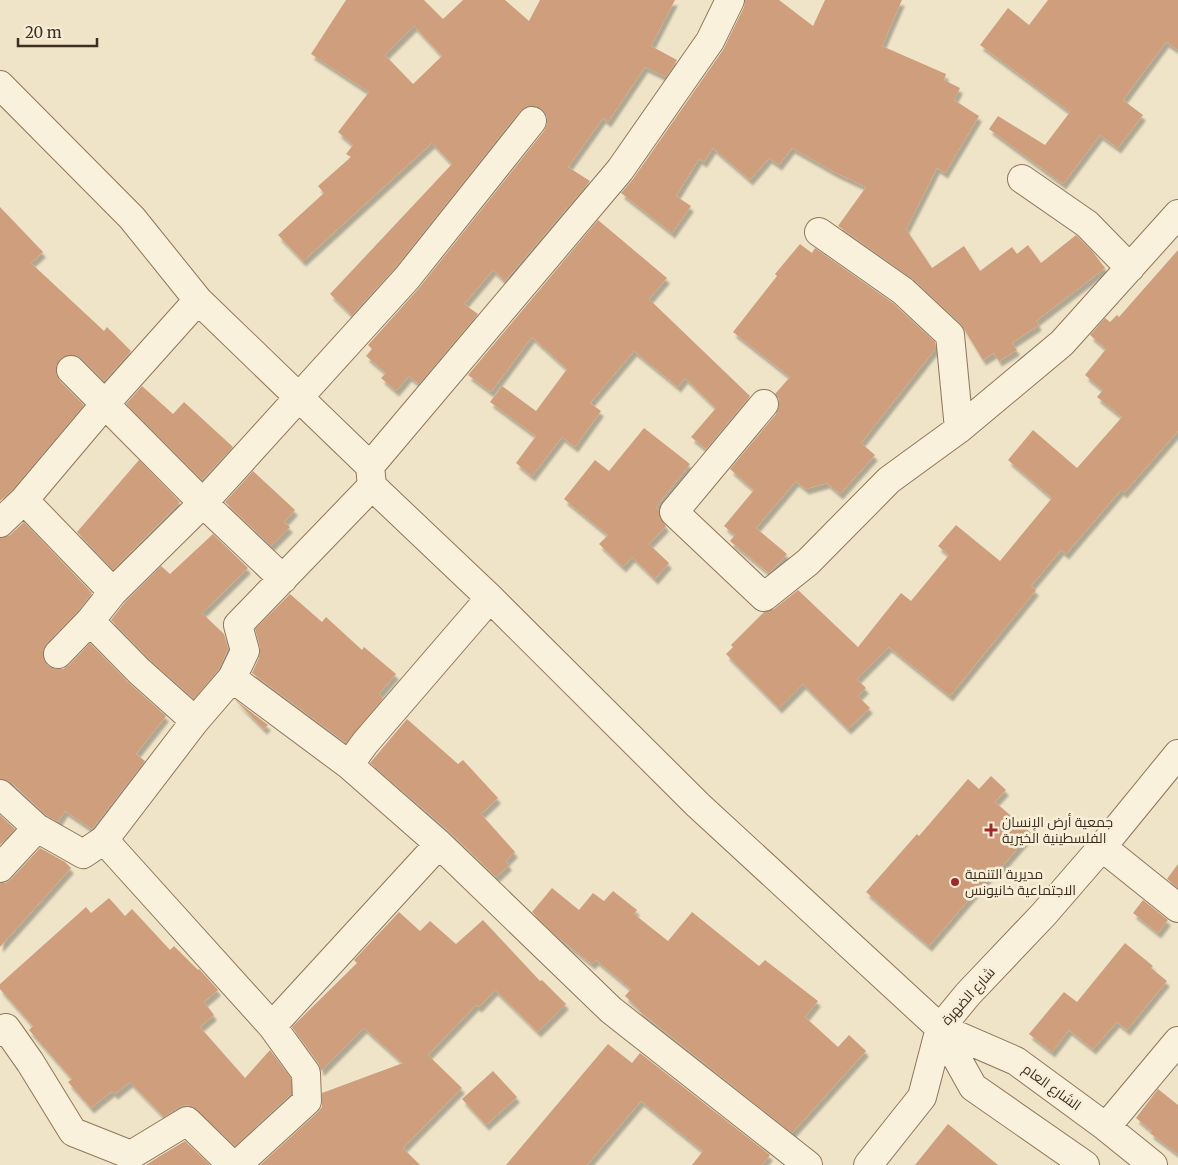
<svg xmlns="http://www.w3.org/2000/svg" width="1178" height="1165" font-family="Merriweather,Cairo,serif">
  <defs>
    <filter id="shadow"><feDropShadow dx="3" dy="5.5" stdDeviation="1" flood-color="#0004"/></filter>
  </defs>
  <rect width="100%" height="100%" fill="#f0e4c8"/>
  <!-- building -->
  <path fill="#cf9f7d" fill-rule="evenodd" filter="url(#shadow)" d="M346,0H424L443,19L463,0H505L529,21L540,0H675L651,46L677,60L666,77L645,67L608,122L603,118L568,167L590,181L505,281L493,270L464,304L478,314L419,384L409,376L396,391L381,378L386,373L366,356L372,349L368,345L419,288L544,131L547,124V116L542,109L535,106H527L520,111L395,268L352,315L330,294L452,164L432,143L303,261L278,235L324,193L318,186L351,157L346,154L353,145L338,132L369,92L311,54ZM414,26L442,56L413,84L385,55Z
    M745,0H779L813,26L825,0H902L882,46L946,74L944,80L960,88L954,100L979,116L945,173L937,168L906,229L932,268L964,246L980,271L1012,247L1017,254L1028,245L1041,263L1076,235L1092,251L1105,268L1036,321L1039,325L1012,343L1017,350L999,361L994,353L983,360L961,324L914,280L838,226L866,187L836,173L792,148L779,165L769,158L750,180L713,148L704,162L699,159L676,196L691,206L672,233L621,193L633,179L723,50L744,7Z
    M1048,0H1178V50L1166,42L1123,100L1143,115L1118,148L1100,135L1063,184L989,129L998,116L1045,145L1070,112L980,45L1008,8L1029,25Z
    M0,207L43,252L31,263L104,331L107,327L131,351L104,381L82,359L76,355H68L60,359L56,366V374L60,381L84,405L13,489L0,501Z
    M598,220L667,278L649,299L750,396L706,449L691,437L716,408L685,378L678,387L634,351L590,403L601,411L575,447L562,437L532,476L516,463L536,436L490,402L502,386L536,411L567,369L532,337L491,392L468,375Z
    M800,244L812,253L815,248L893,303L935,342L936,348L861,443L875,455L840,494L827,483L806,489L796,481L756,528L787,554L769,573L730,541L735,535L724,526L754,490L730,469L776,414L779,406V399L775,394L790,377L733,332L777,276L775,274Z
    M1178,250V431L1124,493L1121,490L1066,554L1061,550L1031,586L1036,590L950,696L889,647L857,679L866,688L858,696L870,708L848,729L803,684L779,708L726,654L733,647L731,645L764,612L774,609L798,590L858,647L901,593L911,601L949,555L938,546L956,525L1000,561L1052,498L1008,460L1033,430L1077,468L1122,417L1097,397L1103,390L1085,375L1106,349L1090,335L1105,318L1110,322L1117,315L1119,317Z
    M142,386L173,414L184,402L233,447L202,480L126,404Z
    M644,428L690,464L656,507L659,510V517L666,526L649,544L669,563L655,579L632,557L623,567L599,544L608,535L564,499L595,460L609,471Z
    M139,460L180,502L113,570L77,532Z
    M253,471L295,510L284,522L290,527L271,546L225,502Z
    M24,522L92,593L78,611L46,644L43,651V658L47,665L55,669H63L69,665L90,643L128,682L166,716L136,754L145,761L92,829L65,811L58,822L46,815L11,782L0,779V538L10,535Z
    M213,534L248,568L202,613L224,634L228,649L219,669L194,699L150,660L111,620L125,602L161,566L170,574Z
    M290,594L322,622L326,617L362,650L364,647L396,674L379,694L383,698L346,743L252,673L259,658L260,648L255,629Z
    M234,699L268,725L264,729Z
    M407,719L458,764L463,760L498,798L481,814L515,852L506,861L509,865L496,877L450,832L370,763Z
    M991,776L1006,790L995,802L1031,833L998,871L996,868L929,946L866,892L917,834L919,836L968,779L979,789Z
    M0,815L15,829L0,845Z
    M40,848L65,862L71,868L0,947V883H5L11,879Z
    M1178,864V888L1167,879Z
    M552,888L579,910L593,893L604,901L613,891L637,910L634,914L668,941L692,912L759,966L765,960L818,1001L805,1017L838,1047L849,1035L866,1051L792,1133L638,1010L639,1009L625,996L631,989L596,960L592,964L555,935L532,912Z
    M109,898L125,916L132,909L170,950L174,946L198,970L199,969L218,990L204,1002L214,1015L200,1027L245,1078L270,1050L291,1078V1094L235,1146L192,1106L186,1105L179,1107L164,1117L130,1082L115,1094L112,1091L91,1108L68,1082L72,1079L29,1030L33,1026L0,989V984L86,907L91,913Z
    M1143,900L1168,920L1158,933L1133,913Z
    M399,912L420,931L430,921L456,944L483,920L540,981L542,980L566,1004L538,1032L495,990L479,1007L476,1005L428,1055L462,1088L403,1148L420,1165H260L318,1112L322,1107V1093L403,1063L364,1028L321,1071L319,1064L292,1027L357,963L354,960Z
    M1125,943L1153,966L1151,968L1167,981L1127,1030L1117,1022L1093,1049L1069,1030L1052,1052L1029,1034L1064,992L1077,1002Z
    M608,1044L632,1063L640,1053L770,1155L762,1165H692L703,1151L641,1101L587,1165H506Z
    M493,1071L517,1097L486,1125L462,1099Z
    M1158,1089L1178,1105V1154L1150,1133L1152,1131L1136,1118Z
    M948,1124L998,1165H915Z
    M185,1141L210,1165H146L160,1156Z"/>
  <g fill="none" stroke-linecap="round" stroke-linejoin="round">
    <!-- minor casing -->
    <g stroke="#8d765c" stroke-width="30">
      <path id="minor" d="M0,85L132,218L198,300L370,466L372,486L490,598L698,805L940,1028L973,1087L1085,1165
        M1022,179L1087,224L1130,268
        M819,232L903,291L950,335L959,429
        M71,370L203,503L283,579
        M764,404L674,512L764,597L808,562L889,480L959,429L1062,343L1178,214
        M370,466L620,170L710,41L730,0
        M24,500L113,592L90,621L58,654
        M0,523L24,500L105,404L198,300
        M113,592L203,503L407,278L532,121
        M90,621L139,671L195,721
        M232,678L349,765L439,844L611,1010L808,1165
        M349,765L365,743L490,598
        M0,794L37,828L0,868
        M37,828L83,854L104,840L195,721L232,678L245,651L238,625L372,486
        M104,840L272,1026L306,1073L307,1101L237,1165
        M1102,847L1178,908
        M272,1026L439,844
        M940,1028L1016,1061L1106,1127L1153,1165
        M0,1032L6,1028L30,1062L73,1132L131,1155L187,1121L232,1165
        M1106,1127L1178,1041
        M868,1165L922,1097L940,1028L968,994L1044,914L1102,847L1178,754"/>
    </g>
    <!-- minor -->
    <use href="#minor" stroke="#faf1dc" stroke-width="28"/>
  </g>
  <!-- markers -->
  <g fill="#9e2a2b" stroke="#f7eed8" stroke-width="2">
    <path d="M988.5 822.5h5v5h5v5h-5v5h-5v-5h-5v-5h5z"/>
    <circle cx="955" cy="882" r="5"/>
  </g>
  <g text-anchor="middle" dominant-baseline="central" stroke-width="5" stroke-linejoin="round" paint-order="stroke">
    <!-- poi labels -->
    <g font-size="14" fill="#3d2e20" stroke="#f7eed8" text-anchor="start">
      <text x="1002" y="822">جمعية أرض الإنسان<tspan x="1002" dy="16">الفلسطينية الخيرية</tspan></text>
      <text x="965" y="874">مديرية التنمية<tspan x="965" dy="16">الاجتماعية خانيونس</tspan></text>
    </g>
    <!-- street labels -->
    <g font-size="14" fill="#3d2e20" stroke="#f7eed8">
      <text transform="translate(968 996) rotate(-48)">شارع الضهرة</text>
      <text transform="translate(1052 1087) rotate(36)">الشارع العام</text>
    </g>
  </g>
  <!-- scale -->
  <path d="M18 38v8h79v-8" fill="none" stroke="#3d2e20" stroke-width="2.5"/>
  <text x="25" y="38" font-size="15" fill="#3d2e20" stroke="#f7eed8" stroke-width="4" paint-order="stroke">20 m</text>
</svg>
